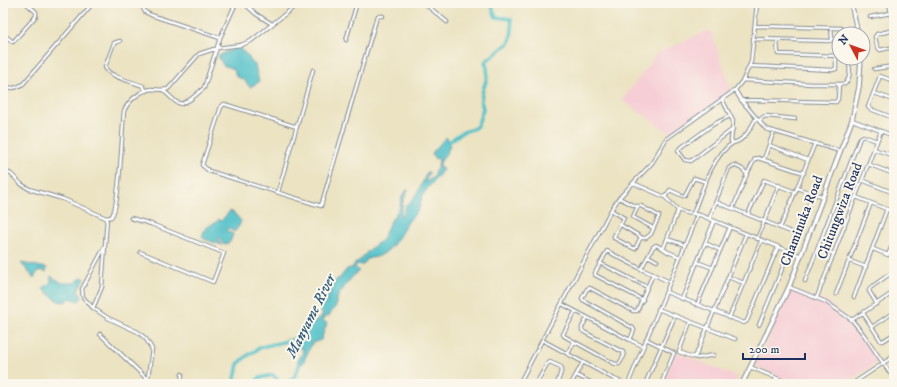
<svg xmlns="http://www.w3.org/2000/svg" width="897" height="387" font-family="'IM FELL DW Pica',serif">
  <rect width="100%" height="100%" fill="#fbf7ec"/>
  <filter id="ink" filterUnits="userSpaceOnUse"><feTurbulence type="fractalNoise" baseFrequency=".025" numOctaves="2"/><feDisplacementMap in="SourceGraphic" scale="8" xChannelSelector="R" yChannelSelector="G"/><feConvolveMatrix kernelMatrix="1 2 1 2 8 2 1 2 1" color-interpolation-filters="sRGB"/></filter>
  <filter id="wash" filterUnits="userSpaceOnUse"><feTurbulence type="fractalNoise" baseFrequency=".012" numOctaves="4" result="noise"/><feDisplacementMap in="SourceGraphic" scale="16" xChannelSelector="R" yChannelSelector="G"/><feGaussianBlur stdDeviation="0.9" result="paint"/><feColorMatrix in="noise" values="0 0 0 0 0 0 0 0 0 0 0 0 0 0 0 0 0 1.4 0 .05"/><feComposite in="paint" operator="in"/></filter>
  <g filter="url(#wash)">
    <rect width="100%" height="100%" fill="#ebe3c2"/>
    <!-- built -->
    <path fill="#f6cfd6" d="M709,30L711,32L732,91L670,133L622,100L651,62L654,55Z
      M791,290L828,302L850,321L862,336L879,361L845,384H797L755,366Z
      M676,352L738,377L735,384H663Z"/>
    <!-- water -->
    <path fill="#53c1c9" stroke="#377894" d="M238,47L248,56L251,62L255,65L259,82L250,87L244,80L236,76L234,69L223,65L218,56Z
      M446,137L450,145C448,153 440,160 439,167L443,169C438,178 430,184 424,193C420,199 421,205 418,210C414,215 409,220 406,225C397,239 388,258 369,258L365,261V263L363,265L357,264L355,267L359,271L355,274L347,283L337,298V304L329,316H326L322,321L327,323L321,340L312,343L303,363L302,364L298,363V360L302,355L303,348H298L295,347L296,342L292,341L291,339L299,336L306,328L323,316L320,309L322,305L326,303L328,301L327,298C332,291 332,284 337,279H339L347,269L352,268L355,263L359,261L370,249L382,240L389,224L400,207L402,196L408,189C407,194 404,198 403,202C402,207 402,211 400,216L401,217L405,210L406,205C418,197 421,184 427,172H429L425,183L435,176L434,172L438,166L439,159L437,158L435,159L432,153Z
      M230,211L234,213L241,221L239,226L234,232L229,228L226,229L228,232L233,234L230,242L224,245L219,238L217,239L222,245L204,239L202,237L205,229L212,224H214L219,219L221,221Z
      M21,263L47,268L46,272L39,270L34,278Z
      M51,276L62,283H75L82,277L85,279L78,290L82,297L79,301L70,298L65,302L58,301L43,289L51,282Z"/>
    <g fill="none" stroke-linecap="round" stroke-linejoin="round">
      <!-- river -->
      <path stroke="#53c1c9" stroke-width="3.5" d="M446,145C451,141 456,136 461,133C466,130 471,131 476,127C480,122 480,115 483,109C483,106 481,104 481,100C482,85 492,77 485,62L510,42L512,30L511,19L496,17L493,11L492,3
        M234,384L238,364L247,356L261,347L296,339
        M254,384L259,378L273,375L282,384
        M284,384C295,381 298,369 301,360"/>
    </g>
  </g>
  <g filter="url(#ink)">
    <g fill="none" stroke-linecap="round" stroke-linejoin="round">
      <!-- minor casing -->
      <g stroke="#838990" stroke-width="4.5">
        <path id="minor" d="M147,3L143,8L145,12L151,15L220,38
          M244,3L256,14L272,24
          M424,3L447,22
          M889,3L894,29
          M889,5L894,4
          M870,17L891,13
          M755,26L841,28L844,34
          M894,30L877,34L875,37L877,46L880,50L894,47
          M3,34L13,42L36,16V12L26,3
          M753,39L830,41L832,39L831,28
          M346,40L357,3
          M777,40L778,54L839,56
          M120,41L114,43L105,67C108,77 134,82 143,86L146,91
          M750,66L832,70L836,69V56
          M874,69L894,66
          M743,80L751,62L757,3
          M894,81L880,76L868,107L870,109L894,118
          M3,85C11,89 15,89 23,84L93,3
          M735,90L743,80L812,84H845C851,78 850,66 848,58
          M164,91L176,102L182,104L191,99L204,88L220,38L236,3
          M874,93L894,100
          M722,99L733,121L731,141L733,143C744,141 751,128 756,118
          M741,100L836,102L838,99L839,84
          M730,116L714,124L679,149L678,151L685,160L691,161L733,129
          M852,120L894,136
          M759,121L763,117L767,116L795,119
          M297,127L224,104L221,107L202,165L209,171L321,206L376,20L378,16H383
          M769,145L808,160
          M874,149L894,156
          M764,159L774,131
          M868,164L894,174
          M3,170L11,174L21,184L29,189L63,199L106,218L111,217C120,209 122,129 124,111C128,101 141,90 152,89C157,89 162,91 168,89L199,54L217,48L241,45L251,41L299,3
          M747,174L755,159L758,158L804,173
          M862,180L894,193
          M633,183L665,197L678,210L686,213L700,215L801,256
          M797,188L815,143
          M278,192L313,70
          M813,194L823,196
          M665,197L670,190L683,196L685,195L694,178L706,182
          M856,197L894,212
          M619,198L635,206H641L659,216L651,234L646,238H641
          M716,202L796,234
          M638,206L633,217L653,228
          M611,210L624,218L614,236V238L635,249L641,237L621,225
          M693,214C701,193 713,154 733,143
          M748,214L764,180L795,192
          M107,218L102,287L93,308L108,318L138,332L146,339L152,349L147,384
          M131,218L151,224L224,253L213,282L140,252
          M709,219L729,168L734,165L742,169L747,174L733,208
          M667,239L685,245
          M757,239L779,185
          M705,243L720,250
          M662,248L668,252L680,257
          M818,248L834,254
          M873,249L888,255L894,241
          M648,256L657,261
          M850,261L866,267
          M697,262L713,268
          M600,263L647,287
          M641,269L653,247L656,245L662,248L664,247L678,210
          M728,277L744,283
          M805,281L860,138L863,136L877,141
          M789,287L826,302L852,320L864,335L894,379
          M666,292L744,323L747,321L778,247
          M836,294L871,203
          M817,297L881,131
          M854,297L887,209
          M682,299L714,221
          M643,300L595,275V273L607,251L641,269L670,282
          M562,304L630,340L643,346
          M877,304L869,291L870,288L894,271
          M697,305L730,227
          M93,308L83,297L82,289L104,248
          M658,309L735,339
          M575,312L563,334L564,336L615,364H619L624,356L623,352L584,332L582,330V327L587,318
          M863,313L881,341H883L894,334
          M729,318L761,241
          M852,320L894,292
          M690,322L679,352L693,357L696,355L746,234
          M759,325L813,194L797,188L780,228
          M872,327L894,312
          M100,334L147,379
          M646,339L674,353L661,384
          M542,340L614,379L626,384
          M630,340L634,330L633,328L583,300L582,298L587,289L590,288L633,311H637L653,274
          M568,354L574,342
          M694,357L698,358L714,355
          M750,367L791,384
          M576,375L594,384
          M181,384L182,374
          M519,384L611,210L619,198L652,163L666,139L735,90L741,100L766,129L840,151
          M536,384L547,364L550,362L561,367L562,369L557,384
          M571,384L583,362
          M628,384L670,282L697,215
          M645,384L675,316
          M774,384L776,378
          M852,384L894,356"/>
      </g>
      <!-- major casing -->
      <g stroke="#838990" stroke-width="5.5">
        <path id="major" d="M851,3L858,34
          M742,384L789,287L852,120L859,87L861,58"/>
      </g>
      <!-- minor -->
      <use href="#minor" stroke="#fff" stroke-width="2.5"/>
      <!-- major -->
      <use href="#major" stroke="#fff" stroke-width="3.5"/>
    </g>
  </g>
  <g text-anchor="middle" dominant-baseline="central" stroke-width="4" stroke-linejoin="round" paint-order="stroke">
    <!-- street labels -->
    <g font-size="14" fill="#1b2f5e" stroke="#fbf7ec">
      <text transform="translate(840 211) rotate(-69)">Chitungwiza Road</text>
      <text transform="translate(802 221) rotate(-69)">Chaminuka Road</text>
    </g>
    <!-- water labels -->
    <g font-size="15" font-style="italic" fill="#2c5b7e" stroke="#fbf7ec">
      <text transform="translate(311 316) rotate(-63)">Manyame River</text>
    </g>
  </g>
  <!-- margin -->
  <rect width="897" height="387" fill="none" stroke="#fbf7ec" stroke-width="16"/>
  <!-- north arrow -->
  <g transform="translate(851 46) rotate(311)"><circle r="19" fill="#fbf7ec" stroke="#a1a7b3"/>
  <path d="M0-3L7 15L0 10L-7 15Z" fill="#c8321e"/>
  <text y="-6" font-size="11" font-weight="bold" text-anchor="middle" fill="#1b2f5e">N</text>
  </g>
  <!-- scale -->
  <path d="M743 353v6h62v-6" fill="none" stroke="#1b2f5e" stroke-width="2"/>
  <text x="749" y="353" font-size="12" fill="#1b2f5e" stroke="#fbf7ec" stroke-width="3" paint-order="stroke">200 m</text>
</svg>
